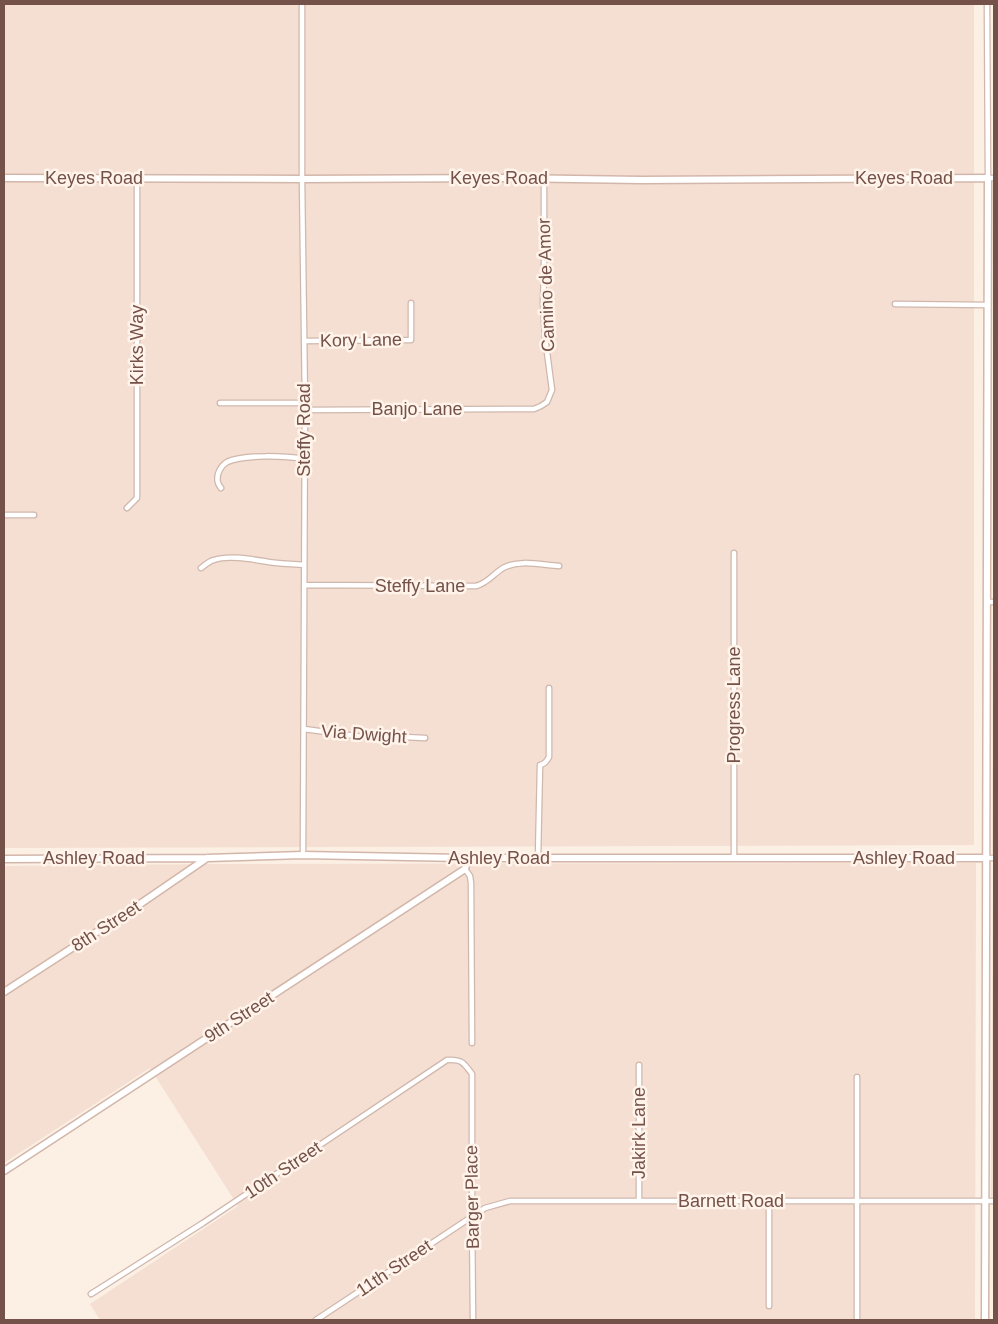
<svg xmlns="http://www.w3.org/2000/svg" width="998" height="1324" font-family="Arial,sans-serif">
  <rect width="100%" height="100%" fill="#fcefe4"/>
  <!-- residential -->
  <path fill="#f4dfd2" d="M4,4H974V845L4,848Z
    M994,367V854H992L993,593Z
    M976,863L975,1320H100L90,1304L238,1206L150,1068L4,1163V866L212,864Z
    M993,865H994V1197H991Z"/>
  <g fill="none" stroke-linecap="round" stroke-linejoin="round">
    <!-- street casing -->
    <g stroke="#d0b7ad" stroke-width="7">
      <path id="street" d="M302,4V179L305,403L303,855
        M987,4L988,178H994
        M895,304L987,305
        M304,341L411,340V303
        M220,403H305
        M305,410L534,409L541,406L547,402L552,390L545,337L543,303L544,274V178
        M221,488C217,483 217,480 218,474C220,468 222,465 227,462C244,454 286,456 304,459
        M127,508L137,498V178
        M4,515H34
        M734,553V858
        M201,568C205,565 209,561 214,560C230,554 260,561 277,563C286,564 295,564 304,565
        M304,585L476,586C488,583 493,574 503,568C519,559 542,565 559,566
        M987,602H994
        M304,729L363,737L382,736L425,738
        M538,858L540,765C545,764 547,761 549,757V688
        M986,858H994
        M465,869L470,876L471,883L472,1043
        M639,1065V1201
        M769,1201V1306
        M91,1294L203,1223L447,1060C462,1059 464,1063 472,1074V1216L473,1320
        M316,1320L485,1208L510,1201H994
        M857,1320V1077"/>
    </g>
    <!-- secondary casing -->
    <g stroke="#d3b6aa" stroke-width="9">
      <path id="secondary" d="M4,178L302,179L508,178L641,180L988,178C986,559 985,940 985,1320
        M4,859L207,858L303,855L461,858H986
        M4,992L140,904L207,858
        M4,1171L465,869L468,858"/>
    </g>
    <!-- street -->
    <use href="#street" stroke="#fff" stroke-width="4.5"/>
    <!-- secondary -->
    <use href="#secondary" stroke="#fff" stroke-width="6"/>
  </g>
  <g text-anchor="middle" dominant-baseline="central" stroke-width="5" stroke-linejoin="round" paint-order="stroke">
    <!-- street labels -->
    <g font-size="18" fill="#755249" stroke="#fff3ea">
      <text x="94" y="178">Keyes Road</text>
      <text x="499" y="178">Keyes Road</text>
      <text x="904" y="178">Keyes Road</text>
      <text transform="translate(546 285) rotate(-92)">Camino de Amor</text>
      <text transform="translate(361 340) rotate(-1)">Kory Lane</text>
      <text transform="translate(137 345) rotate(-90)">Kirks Way</text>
      <text x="417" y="409">Banjo Lane</text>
      <text transform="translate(304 430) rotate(-90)">Steffy Road</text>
      <text x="420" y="586">Steffy Lane</text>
      <text transform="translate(734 705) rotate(-90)">Progress Lane</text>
      <text transform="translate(364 734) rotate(4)">Via Dwight</text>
      <text x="94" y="858">Ashley Road</text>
      <text x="499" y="858">Ashley Road</text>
      <text x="904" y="858">Ashley Road</text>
      <text transform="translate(106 926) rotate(-33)">8th Street</text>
      <text transform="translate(239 1017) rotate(-33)">9th Street</text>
      <text transform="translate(639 1133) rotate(-90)">Jakirk Lane</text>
      <text transform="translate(283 1170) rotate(-34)">10th Street</text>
      <text transform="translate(472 1197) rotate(-91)">Barger Place</text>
      <text x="731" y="1201">Barnett Road</text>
      <text transform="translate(394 1268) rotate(-34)">11th Street</text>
    </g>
  </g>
  <!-- border -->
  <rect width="998" height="1324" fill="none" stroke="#755249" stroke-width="10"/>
</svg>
